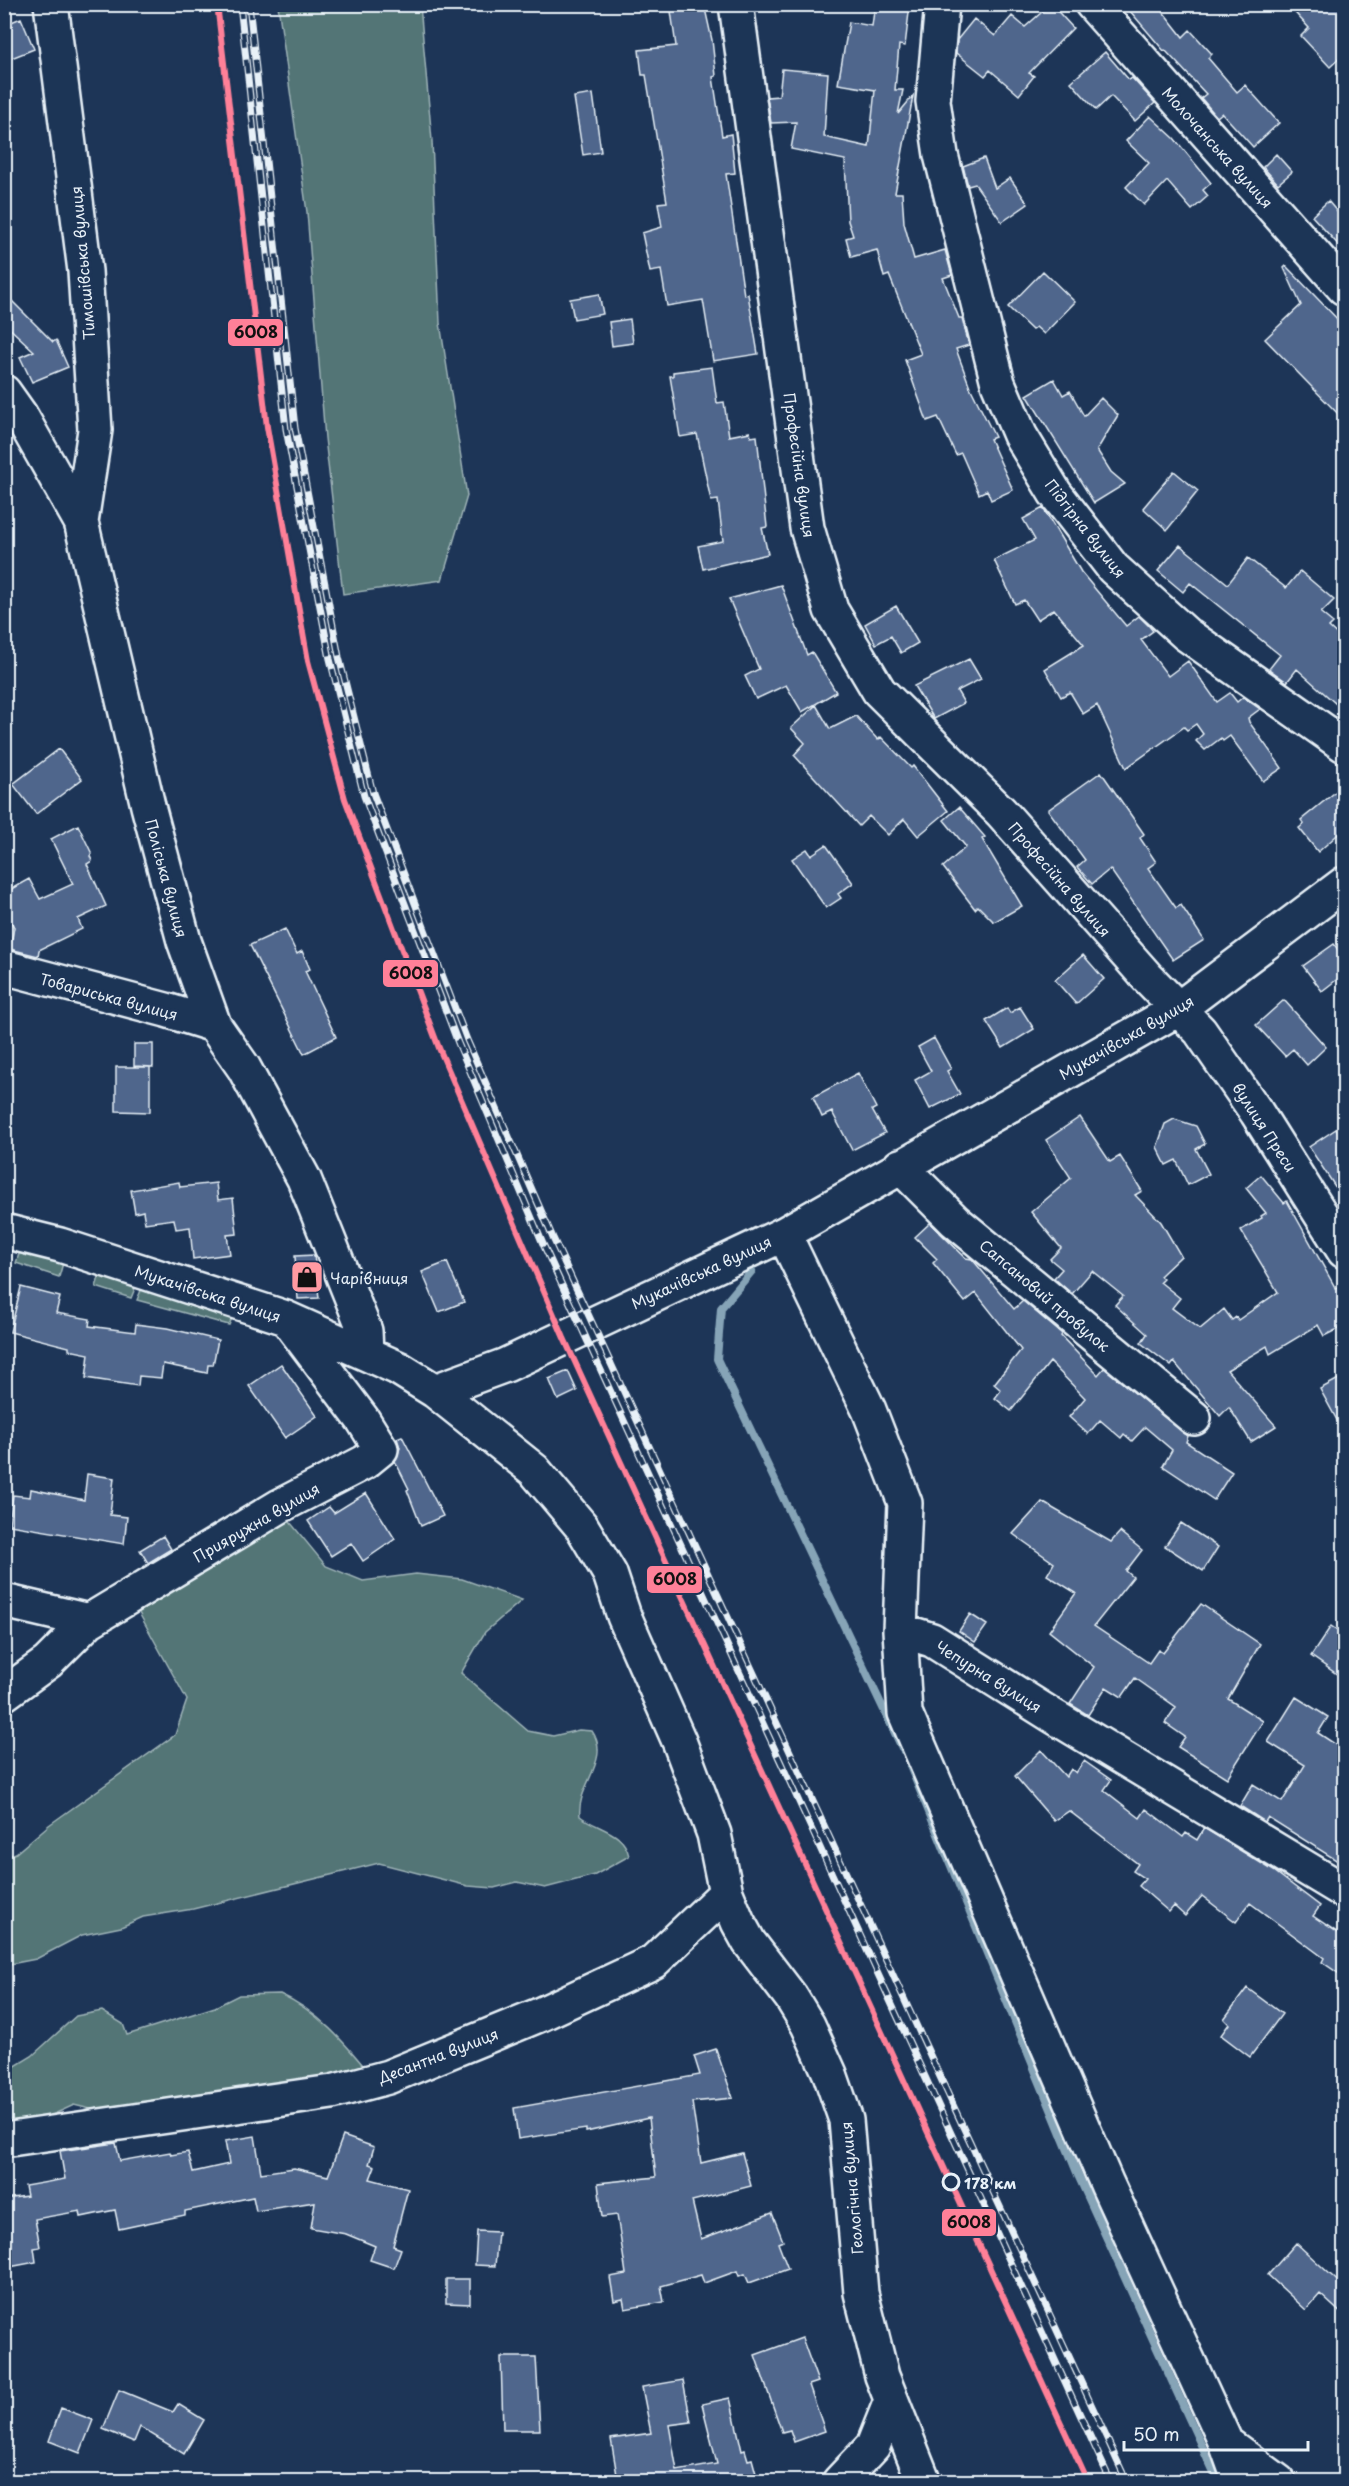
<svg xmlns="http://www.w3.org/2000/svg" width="1349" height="2486" font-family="'Playpen Sans',sans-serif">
  <rect width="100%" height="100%" fill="#1d3557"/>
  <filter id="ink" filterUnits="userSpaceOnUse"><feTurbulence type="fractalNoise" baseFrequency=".0167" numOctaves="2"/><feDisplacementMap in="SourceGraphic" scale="12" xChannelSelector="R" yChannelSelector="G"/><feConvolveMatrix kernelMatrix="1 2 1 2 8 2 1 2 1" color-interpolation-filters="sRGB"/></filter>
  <g filter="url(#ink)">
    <!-- green -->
    <path fill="#537576" stroke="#9eb3b7" stroke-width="1.5" d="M278,5H420L432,141L440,323L467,496L442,580L343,594L325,438L307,212Z
      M20,1251L63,1263L59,1277L16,1263Z
      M100,1274L136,1286L131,1298L96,1287Z
      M142,1288L232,1318L229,1325L137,1300Z
      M281,1511L326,1566L363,1581L416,1574L462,1579L522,1600L485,1632L461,1673L528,1731L553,1736L579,1730L592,1731C612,1760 576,1786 580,1816C598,1830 624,1831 629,1856L595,1875L545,1888L517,1882L494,1888L468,1886L379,1863L193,1909L143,1917L121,1927L82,1935L36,1959L5,1965L4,1857L16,1853L49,1825L175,1735L187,1700L133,1602Z
      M280,1994C317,2010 346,2044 371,2075L115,2115L74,2105L41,2120L5,2131L4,2073L32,2056L76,2016L102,2011L123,2024L127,2035L215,2007L239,1995Z"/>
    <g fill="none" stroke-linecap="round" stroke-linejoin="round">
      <!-- stream -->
      <path stroke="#86a4b7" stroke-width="8" d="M752,1271L721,1308L717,1359L903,1750
        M910,1766L1078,2175L1218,2482"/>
    </g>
    <!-- building -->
    <path fill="#4f668c" stroke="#e8f1f8" stroke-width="1.5" d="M670,4H704L712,40L716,76L713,77L722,136L731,134L735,173L726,174L744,295L748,294L758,354L713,361L703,300L667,306L661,270L650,272L642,233L662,227L658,203L667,202L646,75H642L639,50L676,46Z
      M875,4H910L905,46L899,45L895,90H903L898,114L913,96L895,193H902L904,223L914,259L945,250L952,275L943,278L959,318H962L969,345L956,349L970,387L995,437L990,439L1013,490L991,500L987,490L979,494L961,453L956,455L938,417L927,421L905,360L921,354L889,275L884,277L877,250L851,257L846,238L853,236L848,221L845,160L791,149L796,122L771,123L767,97L779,96L782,69L828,73L824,137L869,147L875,90L838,84L849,22L872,26Z
      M1051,4L1073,28L1029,73L1034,76L1019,95L990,70L985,76L956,53L957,40L974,19L995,36L1012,16L1025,27Z
      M1124,4H1157L1183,37L1190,30L1212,54L1208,58L1237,92L1245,85L1279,123L1253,147L1222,113L1217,117L1201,98L1206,94L1165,50L1164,51Z
      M1287,4H1344V54L1330,67L1301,36L1309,28Z
      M21,18L34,49L4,61V25Z
      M1105,52L1129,80L1132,78L1155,103L1135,121L1111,96L1096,110L1071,82Z
      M593,94L601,152L583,155L574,97Z
      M1150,116L1174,138L1211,183L1203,190L1208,196L1192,210L1167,181L1144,205L1126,187L1149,163L1126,141Z
      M1276,154L1292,172L1278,184L1263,167Z
      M984,158L995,188L1010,178L1028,204L1002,222L975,184L968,186L963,166Z
      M1328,201L1344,220V251L1312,216Z
      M1286,266L1344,326V420L1265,339L1301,305L1284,268Z
      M1043,271L1075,302L1044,334L1036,327L1032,330L1008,307Z
      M4,293L53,342L56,340L68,367L32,382L20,357L34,351L4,323Z
      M599,294L603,314L574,319L570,299Z
      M630,319L633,343L612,346L609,322Z
      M712,367L717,403L724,402L729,436L750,432L751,437L757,436L767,527L762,528L768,554L703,569L698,546L723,541L718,500L711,501L697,434L680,437L670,376H673V372Z
      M1054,379L1063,395L1070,391L1084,416L1101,398L1118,415L1097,450L1111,472L1125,484L1094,503L1027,395Z
      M1174,471L1198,491L1167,530L1143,508Z
      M1043,508L1081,572L1126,626L1139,616L1149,626L1153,631L1141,640L1168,676L1188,661L1217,702L1230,693L1237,702L1243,697L1260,709L1248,718L1249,722L1282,768L1263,781L1230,736L1223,741L1221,738L1205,750L1196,741L1203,734L1196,724L1187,730L1184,727L1126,768L1097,705L1083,714L1070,692L1061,697L1045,669L1084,645L1054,609L1037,620L1024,600L1015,604L994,560L1035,540L1023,519Z
      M1180,545L1228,584L1248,558L1286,588L1300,571L1334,600L1321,613L1333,623L1329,627L1344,641V711L1297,669L1287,682L1269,669L1280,655L1190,583L1183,592L1158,571Z
      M781,585L807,655L812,652L836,692L802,712L786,685L756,699L745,676L759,669L729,599Z
      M896,606L918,643L901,653L891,636L876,644L865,624Z
      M969,659L981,679L957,691L964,703L934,719L914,686Z
      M816,705L830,729L856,716L878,740L881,737L911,768L913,766L948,811L918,836L904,819L888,835L869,816L859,826L794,755L805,743L791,728Z
      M59,749L82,779L36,814L13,784Z
      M1101,772L1144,834L1140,838L1156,862L1148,868L1176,908L1181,905L1204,940L1173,960L1110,869L1092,884L1077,867L1085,860L1048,810Z
      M1344,785V829L1318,852L1299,828L1304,824L1301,820Z
      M959,807L985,837L982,839L1022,906L994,922L978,906L975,909L943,867L966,847L944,820Z
      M78,825L92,854L90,856L92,861L87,864L106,906L78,919L82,929L39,950L38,956L10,949L14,927L4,911V893L29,879L40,899L73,884L51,839Z
      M826,845L853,883L838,894L841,898L826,908L792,859L807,849L811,855Z
      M285,929L297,954L302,951L310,969L305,971L336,1037L304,1054L250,945Z
      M1334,944L1344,958V974L1322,991L1303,966Z
      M1083,955L1104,979L1076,1004L1055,980Z
      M1284,1000L1326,1047L1307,1065L1293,1049L1285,1056L1256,1025Z
      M1020,1007L1034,1029L1003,1048L986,1021L1007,1008L1010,1013Z
      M934,1038L951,1069L947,1071L960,1094L930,1109L915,1080L931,1071L918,1047Z
      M134,1044H153V1067L134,1066Z
      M116,1067H150V1112L116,1111Z
      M858,1073L876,1108L872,1110L885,1133L852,1150L832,1112L822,1117L813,1097Z
      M1080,1117L1110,1162L1120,1156L1142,1191L1135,1195L1161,1222L1181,1256L1160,1276L1163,1279L1160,1282L1180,1298L1172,1308L1200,1329L1224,1309L1232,1320L1236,1317L1238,1320L1278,1292L1241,1230L1262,1218L1261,1216L1266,1213L1246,1188L1261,1175L1284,1203L1287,1201L1336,1289L1344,1284V1326L1324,1336L1318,1325L1270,1354L1267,1346L1227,1370L1276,1426L1251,1442L1229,1407L1220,1416L1174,1362L1171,1366L1141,1343L1147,1334L1115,1305L1123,1296L1092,1271L1072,1294L1054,1278L1062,1269L1050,1259L1061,1248L1031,1212L1071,1178L1046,1140Z
      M1174,1119L1196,1126L1205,1144L1196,1149L1209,1174L1188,1185L1176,1160L1166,1165L1157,1147L1165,1124Z
      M1336,1129L1344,1141V1200L1309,1147Z
      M179,1182L180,1187L216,1183L218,1200L233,1198L237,1234L227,1235L230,1254L193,1259L190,1227L176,1229L174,1219L145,1223L143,1211L135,1213L131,1190Z
      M930,1223L966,1258L972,1259L1014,1309L1023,1301L1062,1334L1061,1336L1098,1375L1104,1368L1188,1436L1186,1442L1232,1472L1214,1500L1163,1466L1172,1450L1145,1427L1132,1441L1124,1434L1121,1438L1100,1420L1088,1434L1069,1417L1085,1398L1050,1362L1011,1411L995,1398L1001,1390L994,1384L1021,1350L976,1293L965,1302L933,1263L937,1259L915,1237Z
      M314,1255L319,1298L298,1299L295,1256Z
      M447,1262L464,1302L439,1312L422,1272Z
      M21,1287L60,1297L56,1313L90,1319L89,1326L135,1332L136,1324L167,1328L218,1340L213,1365H208L207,1373L163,1364L161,1378L139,1376L138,1386L86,1378L89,1354L69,1350V1347L10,1332Z
      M281,1364L317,1416L285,1438L249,1386Z
      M568,1371L577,1391L558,1400L549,1379Z
      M1344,1376V1433L1320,1389Z
      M402,1436L443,1516L421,1526L407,1490L409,1489L395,1461L400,1448L397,1438Z
      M87,1474L114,1478L110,1515L127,1517L124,1544L9,1525L13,1495L30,1497L31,1489L84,1500Z
      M366,1493L395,1539L363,1561L351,1543L331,1556L308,1521L329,1507L334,1513Z
      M1042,1502L1111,1542L1120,1532L1142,1550L1126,1571L1133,1577L1094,1626L1149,1663L1158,1650L1163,1653L1201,1604L1260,1644L1228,1699L1263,1721L1227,1778L1178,1747L1185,1737L1165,1723L1176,1707L1135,1678L1122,1697L1106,1687L1088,1715L1070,1704L1094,1667L1049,1631L1076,1593L1047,1575L1054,1563L1013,1534Z
      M1181,1523L1218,1547L1203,1571L1165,1546Z
      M163,1536L171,1549L148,1563L140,1550Z
      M970,1614L987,1625L975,1642L959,1631Z
      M1331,1626L1344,1635V1679L1311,1656Z
      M1296,1697L1328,1717L1318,1733L1344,1750V1865L1268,1817L1265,1822L1240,1806L1253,1784L1282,1802L1305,1765L1268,1742Z
      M1041,1750L1066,1777L1071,1769L1076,1773L1084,1761L1111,1780L1104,1790L1140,1818L1146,1809L1183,1837L1186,1833L1197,1840L1204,1828L1274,1871L1320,1906L1313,1916L1340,1934L1344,1928V1977L1322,1962L1324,1958L1250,1903L1236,1922L1202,1896L1185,1916L1174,1906L1169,1912L1139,1886L1145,1879L1133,1871L1138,1864L1069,1811L1054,1821L1015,1776Z
      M1247,1988L1282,2014L1250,2057L1221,2035L1229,2024L1224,2019Z
      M716,2049L733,2098L692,2102L701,2163L742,2153L751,2186L692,2201L701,2239L772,2213L783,2241L778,2243L788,2269L749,2283L745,2274L739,2276L737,2271L704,2283L701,2275L661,2286L664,2302L625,2309L623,2299L614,2301L610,2277L626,2274L617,2215L602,2217L598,2183L656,2177L649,2118L586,2132V2129L518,2139L514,2108L700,2075L694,2056Z
      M255,2136L261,2173L294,2168L328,2176L343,2136L374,2147L369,2164L375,2166L370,2179L408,2189L393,2246L401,2249L394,2268L370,2260L375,2246L346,2234L311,2228L315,2202L256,2211L253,2197L185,2211V2215L119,2229L115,2210L81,2217L80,2211L35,2219L40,2247L34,2248L36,2262L4,2268V2199L27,2196L25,2186L65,2179L60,2151L116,2143L120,2161L170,2152L171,2155L188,2152L193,2172L229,2164L225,2141Z
      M477,2231L498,2232L495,2266L475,2265Z
      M1296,2243L1344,2287V2316L1320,2294L1306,2310L1268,2275Z
      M446,2279H470V2304L446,2303Z
      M802,2338L818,2382L809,2385L825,2431L794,2442L790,2430L782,2432L755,2355Z
      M501,2357H536L540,2430H503Z
      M683,2380L691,2422L669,2425L677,2471L717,2464L702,2404L730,2398L742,2451L745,2450L748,2460L752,2459L758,2481H618L611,2439L651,2433L642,2387Z
      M119,2390L173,2412L178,2404L204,2420L184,2454L140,2427L134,2442L103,2429Z
      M61,2408L93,2420L80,2453L49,2441Z"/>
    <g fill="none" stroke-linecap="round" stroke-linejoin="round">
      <!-- minor casing -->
      <g stroke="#e8f1f8" stroke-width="38">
        <path id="minor" d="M51,4L85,271L95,430L81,522
          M736,4L807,528L831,610L879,691L1001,812L1147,977L1200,1031L1257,1113L1344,1251
          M942,4L933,101L941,155L998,383L1020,435L1055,493L1113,568L1186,634L1344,745
          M1092,4L1344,288
          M4,392L21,416L81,522L148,806L184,941L214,1025L244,1068L304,1179L365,1331L366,1352
          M4,967L166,1010L214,1025
          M900,1166L955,1221L1194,1418
          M4,1231L60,1245L286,1318L398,1368L435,1391L534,1470L582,1527L610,1574L624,1616L679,1741L714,1834L726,1893L738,1922L749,1942L791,1997L808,2025L830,2074L846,2120L861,2293L882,2376L924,2482
          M784,1234L869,1410L905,1503L900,1630L932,1640L1053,1716L1344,1891
          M435,1391L506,1365L784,1234L1178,1009L1344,884
          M4,1601L89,1621
          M900,1630L905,1713L1107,2184L1226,2443L1240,2482
          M4,1694L48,1662L89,1621L280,1506L365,1462L381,1449L363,1420L287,1319
          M4,2140L332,2092L388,2077L539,2015L653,1962L726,1893
          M1226,2443L1279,2482
          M839,2482L873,2446L891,2401"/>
      </g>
      <!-- minor -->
      <use href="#minor" stroke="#1d3557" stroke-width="33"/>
      <!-- rail casing -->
      <g stroke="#e8f1f8" stroke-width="7">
        <path id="rail" d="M240,4L286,429L330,659L364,796L458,1043L543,1244L1111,2482
          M249,4L295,428L339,657L373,793L467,1040L553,1238L1127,2482"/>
      </g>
      <!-- rail -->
      <use href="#rail" stroke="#1d3557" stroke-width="4.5" stroke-dasharray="14" stroke-linecap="butt"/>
      <!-- rail-1 casing -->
      <g stroke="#1d3557" stroke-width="10">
        <path id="rail-1" d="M217,4L267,427L308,661L345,799L439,1048L564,1338L1088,2482"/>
      </g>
      <!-- rail-1 -->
      <use href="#rail-1" stroke="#ff8098" stroke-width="6"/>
    </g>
  </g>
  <!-- icons -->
  <defs>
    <g id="shop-square" transform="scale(1.725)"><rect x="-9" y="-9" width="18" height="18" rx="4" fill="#ff9aa2" stroke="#1d3557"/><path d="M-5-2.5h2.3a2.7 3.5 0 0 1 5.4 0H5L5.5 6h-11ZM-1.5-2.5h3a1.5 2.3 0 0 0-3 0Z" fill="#111"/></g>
  </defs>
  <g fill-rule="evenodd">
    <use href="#shop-square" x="307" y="1277"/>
  </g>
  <!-- markers -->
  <circle fill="#1d3557" stroke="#e8f1f8" stroke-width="3" cx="951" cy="2182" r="8"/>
  <g text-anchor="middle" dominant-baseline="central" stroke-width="6" stroke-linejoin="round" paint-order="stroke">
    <!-- street labels -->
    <g font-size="15" fill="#e8f1f8" stroke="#1d3557">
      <text transform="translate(1218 147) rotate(48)">Молочанська вулиця</text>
      <text transform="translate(82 263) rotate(-95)">Тимошівська вулиця</text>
      <text transform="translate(800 465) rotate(82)">Професійна вулиця</text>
      <text transform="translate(1086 528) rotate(52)">Підгірна вулиця</text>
      <text transform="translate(167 878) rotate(75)">Поліська вулиця</text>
      <text transform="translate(1060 879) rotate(49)">Професійна вулиця</text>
      <text transform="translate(109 996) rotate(15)">Товариська вулиця</text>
      <text transform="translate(1126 1037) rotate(-30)">Мукачівська вулиця</text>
      <text transform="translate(1265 1127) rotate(57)">вулиця Преси</text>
      <text transform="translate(701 1272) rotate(-25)">Мукачівська вулиця</text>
      <text transform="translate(208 1293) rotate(18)">Мукачівська вулиця</text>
      <text transform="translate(1045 1295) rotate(40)">Сапсановий провулок</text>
      <text transform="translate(256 1522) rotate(-30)">Прияружна вулиця</text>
      <text transform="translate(989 1676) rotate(32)">Чепурна вулиця</text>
      <text transform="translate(438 2055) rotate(-21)">Десантна вулиця</text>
      <text transform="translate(851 2188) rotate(-95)">Геологічна вулиця</text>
    </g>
    <!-- poi labels -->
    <g font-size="15" fill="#e8f1f8" stroke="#1d3557" text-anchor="start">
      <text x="330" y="1277">Чарівниця</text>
    </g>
    <!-- stop labels -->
    <g font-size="15" font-weight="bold" fill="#e8f1f8" stroke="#1d3557" text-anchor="start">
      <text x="964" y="2182">178 км</text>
    </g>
  </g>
  <g stroke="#1d3557" stroke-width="2">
    <rect x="227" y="318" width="57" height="29" rx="6" fill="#ff8098"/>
    <rect x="382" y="959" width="57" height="29" rx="6" fill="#ff8098"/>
    <rect x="646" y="1565" width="57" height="29" rx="6" fill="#ff8098"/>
    <rect x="941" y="2208" width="56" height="29" rx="6" fill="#ff8098"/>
  </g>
  <g font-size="16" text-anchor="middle" font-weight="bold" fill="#111">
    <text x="256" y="338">6008</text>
    <text x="411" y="979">6008</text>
    <text x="675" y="1585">6008</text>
    <text x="969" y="2228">6008</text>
  </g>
  <!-- margin -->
  <rect width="1349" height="2486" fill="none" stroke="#1d3557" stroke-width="24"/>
  <rect x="12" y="12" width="1325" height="2462" fill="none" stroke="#e8f1f8" stroke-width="2" filter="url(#ink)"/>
  <!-- scale -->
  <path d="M1124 2441v9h184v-9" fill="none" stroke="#e8f1f8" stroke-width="3"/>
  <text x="1133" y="2441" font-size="18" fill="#e8f1f8" stroke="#1d3557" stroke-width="4.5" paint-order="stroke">50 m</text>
</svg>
